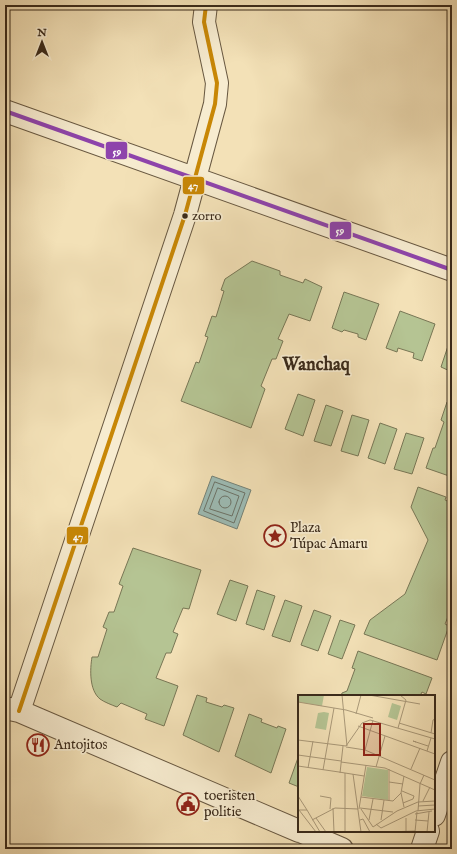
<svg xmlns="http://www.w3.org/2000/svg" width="457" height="854" font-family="'IM FELL English',serif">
  <rect width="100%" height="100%" fill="#f3e1b7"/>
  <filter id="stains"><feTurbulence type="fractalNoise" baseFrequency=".005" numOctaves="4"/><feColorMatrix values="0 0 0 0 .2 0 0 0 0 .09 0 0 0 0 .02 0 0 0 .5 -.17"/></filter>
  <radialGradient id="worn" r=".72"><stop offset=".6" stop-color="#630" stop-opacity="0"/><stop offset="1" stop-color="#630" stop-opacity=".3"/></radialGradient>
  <!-- green -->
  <path fill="#b5c493" stroke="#787756" d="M252,261L280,271V275L303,283L305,279L322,287L310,321L289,314L278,339L283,341L276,359H272L261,386L265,389L251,428L181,401L196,362L199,363L208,337L205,336L212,316L216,317L224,291L221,290L225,279Z
    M344,292L379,304L366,340L358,337V334L344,330L342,332L332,328Z
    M400,311L435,324L422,361L413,358L414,353L398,348L397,352L386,348Z
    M452,334V372L441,367Z
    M298,394L315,400L303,436L285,429Z
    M452,400V477L426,468L433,448H435L444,422L441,420L447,402H451Z
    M326,405L343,411L331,446L314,441Z
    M352,415L369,420L358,456L341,451Z
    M380,423L397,429L385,464L368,458Z
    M406,433L424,438L412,474L394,469Z
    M418,487L446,497L445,500L452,503V607L445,624L449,626L437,660L364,634L370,620L405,594L428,540L411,507Z
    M133,548L201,570L189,609L183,608L173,632L178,634L171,653H166L156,678L178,686L164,726L145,719L147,714L121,703L117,707C112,705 104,702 100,699C89,690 90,669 92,657H98L107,629L103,627L109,612H114L123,586L119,584Z
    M230,580L248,586L236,621L217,614Z
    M257,590L275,596L264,630L246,624Z
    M285,600L302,606L290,642L272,636Z
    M314,610L331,616L318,651L301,645Z
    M340,620L355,625L342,659L328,654Z
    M358,651L432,678L426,694L422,692L420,696H341L342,693L347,691L355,669L352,668Z
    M197,695L207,698L206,702L222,707L224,705L234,708L219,752L183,735Z
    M249,714L262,719L261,722L277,728L278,726L286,729L271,773L235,756Z
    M299,755V787L289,783Z"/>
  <!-- water -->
  <path fill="#9dbcb5" stroke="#758277" d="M212,476L251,490L237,529L198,514Z"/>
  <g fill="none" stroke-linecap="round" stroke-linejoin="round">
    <!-- shore -->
    <path stroke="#6c7368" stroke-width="1" d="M215,482L245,493L234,523L204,511Z
      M218,488L239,496L232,516L210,509Z
      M219 502a6 6 0 1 1 12 0a6 6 0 1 1-12 0Z"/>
    <!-- minor casing -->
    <g stroke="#685841" stroke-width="24">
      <path id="minor" d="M5,111L452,270
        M5,708L19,711L299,831
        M19,711L185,215L215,104L217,83L204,22L206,5
        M434,815L452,762
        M300,831L342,849
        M422,849L428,831"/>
    </g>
    <!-- minor -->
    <use href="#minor" stroke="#f7ecd0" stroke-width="22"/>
    <!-- bus-1 casing -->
    <g stroke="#f7ecd0" stroke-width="7">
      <path id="bus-1" d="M5,111L452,270"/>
    </g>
    <!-- bus-2 casing -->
    <g stroke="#f7ecd0" stroke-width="7">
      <path id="bus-2" d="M19,711L185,215L215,104L217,83L204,22L206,5"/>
    </g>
    <!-- bus-1 -->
    <use href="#bus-1" stroke="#8e44ad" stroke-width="4"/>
    <!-- bus-2 -->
    <use href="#bus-2" stroke="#c88706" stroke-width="4"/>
  </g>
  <!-- icons -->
  <defs>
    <g id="sight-ring" transform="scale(1.15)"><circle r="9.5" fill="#f7ecd0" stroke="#8f2418" stroke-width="1.5"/><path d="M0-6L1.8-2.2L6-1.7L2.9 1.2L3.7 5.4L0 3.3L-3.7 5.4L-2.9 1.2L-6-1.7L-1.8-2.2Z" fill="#8f2418"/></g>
    <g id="restaurant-ring" transform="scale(1.15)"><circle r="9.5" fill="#f7ecd0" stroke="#8f2418" stroke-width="1.5"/><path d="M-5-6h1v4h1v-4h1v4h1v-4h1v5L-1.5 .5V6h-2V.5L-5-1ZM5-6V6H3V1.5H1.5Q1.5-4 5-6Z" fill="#8f2418"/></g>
    <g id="civic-ring" transform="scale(1.15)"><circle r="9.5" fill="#f7ecd0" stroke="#8f2418" stroke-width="1.5"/><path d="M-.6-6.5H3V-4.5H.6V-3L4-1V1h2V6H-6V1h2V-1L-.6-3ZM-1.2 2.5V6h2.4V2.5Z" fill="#8f2418"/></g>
  </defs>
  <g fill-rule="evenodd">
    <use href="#sight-ring" x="275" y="536"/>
    <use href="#restaurant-ring" x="38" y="745"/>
    <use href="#civic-ring" x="188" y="804"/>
  </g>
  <!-- markers -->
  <circle fill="#3a2a1a" stroke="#f7ecd0" stroke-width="1.5" cx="185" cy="216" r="3.5"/>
  <g text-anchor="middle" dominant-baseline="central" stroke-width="3.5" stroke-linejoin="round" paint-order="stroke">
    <!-- bus labels -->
    <g font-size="13" fill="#3a2a1a" stroke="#f7ecd0" text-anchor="start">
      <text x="192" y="216">zorro</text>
    </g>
    <!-- poi labels -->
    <g font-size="14" fill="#3a2a1a" stroke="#f7ecd0" text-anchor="start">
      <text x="290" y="528">Plaza<tspan x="290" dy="16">Túpac Amaru</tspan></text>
      <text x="54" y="745">Antojitos</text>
      <text x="204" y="796">toeristen<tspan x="204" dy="16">politie</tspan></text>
    </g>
    <!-- district labels -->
    <g font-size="18" font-weight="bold" fill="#3a2a1a" stroke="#f7ecd0">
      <text x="316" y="365">Wanchaq</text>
    </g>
  </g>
  <!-- overview -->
  <g transform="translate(298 695)">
    <rect width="137" height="137" fill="#f3e1b7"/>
    <path d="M0,0H26L24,11L0,7ZM94,8L103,11L99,25L90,22ZM26,17L31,18L28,35L17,33L20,18ZM69,72L90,75V105L64,101Z" fill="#b5c493"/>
    <path fill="none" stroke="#a99878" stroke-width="1" d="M44,0L49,51M71,0L122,9M0,7L48,15L75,23M58,19L63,0M101,28L137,39M60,31L137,59M100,33L108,5L102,0M133,38L135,25L137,24M0,45L48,51L64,28L72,25L137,44M118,47L115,46L130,51M48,52L67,55L137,85M67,55L75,25M129,56L133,43M0,60L43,66M43,67L87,73L137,95M0,71L41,77M78,72L87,41M10,73L15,46M91,74V106M113,74L122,53M25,75L36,13M41,77L47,78V137M42,78L45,51M47,78L66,81M55,79L63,137M106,81L103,98L106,112M91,87L105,89M104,96L116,101L115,104L105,108M0,101L9,115M22,101L33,103L32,114M63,102L95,106L103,98M125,106L132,92M120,111L137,110M35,113L36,137M62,113L95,117M61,114L68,70M63,114L75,132M0,115H9L22,137M1,115L18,137M120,116L122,89L126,80M117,119L134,116M18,123L28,137M108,123V137M14,125L37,113L60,114M62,125L65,124L72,137M71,125L75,104M83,125L86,105M117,125L130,126M78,129L83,133L118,116L137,114M75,132L99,116L120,107L137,106M90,137L117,136M117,137L119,117M129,137L131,117"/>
    <path fill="#8f2418" fill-opacity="0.15" stroke="#8f2418" stroke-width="2" d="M66,29H82V60H66Z"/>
    <rect width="137" height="137" fill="none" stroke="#3a2a1a" stroke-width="2"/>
  </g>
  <g stroke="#f7ecd0" stroke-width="1.5">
    <rect x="105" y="141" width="23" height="19" rx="4" fill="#8e44ad"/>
    <rect x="182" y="176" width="23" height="19" rx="4" fill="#c88706"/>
    <rect x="329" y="221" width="23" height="19" rx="4" fill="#8e44ad"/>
    <rect x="66" y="526" width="23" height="19" rx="4" fill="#c88706"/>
  </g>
  <g font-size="11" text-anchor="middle" font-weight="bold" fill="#fff">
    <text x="117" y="155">59</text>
    <text x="193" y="189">47</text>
    <text x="340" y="234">59</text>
    <text x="78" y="540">47</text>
  </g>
  <!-- margin -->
  <rect width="457" height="854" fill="none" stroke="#f3e1b7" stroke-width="20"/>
  <rect x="6" y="6" width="445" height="842" fill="none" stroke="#3a2a1a" stroke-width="2"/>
  <rect x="10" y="10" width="437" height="834" fill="none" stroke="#3a2a1a"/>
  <!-- north arrow -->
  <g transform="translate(42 42)" stroke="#f7ecd0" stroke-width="3" paint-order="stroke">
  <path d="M0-3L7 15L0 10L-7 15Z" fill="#3a2a1a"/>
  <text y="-6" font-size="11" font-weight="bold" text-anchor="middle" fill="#3a2a1a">N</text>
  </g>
  <rect width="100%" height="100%" filter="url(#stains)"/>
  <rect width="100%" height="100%" fill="url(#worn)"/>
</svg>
